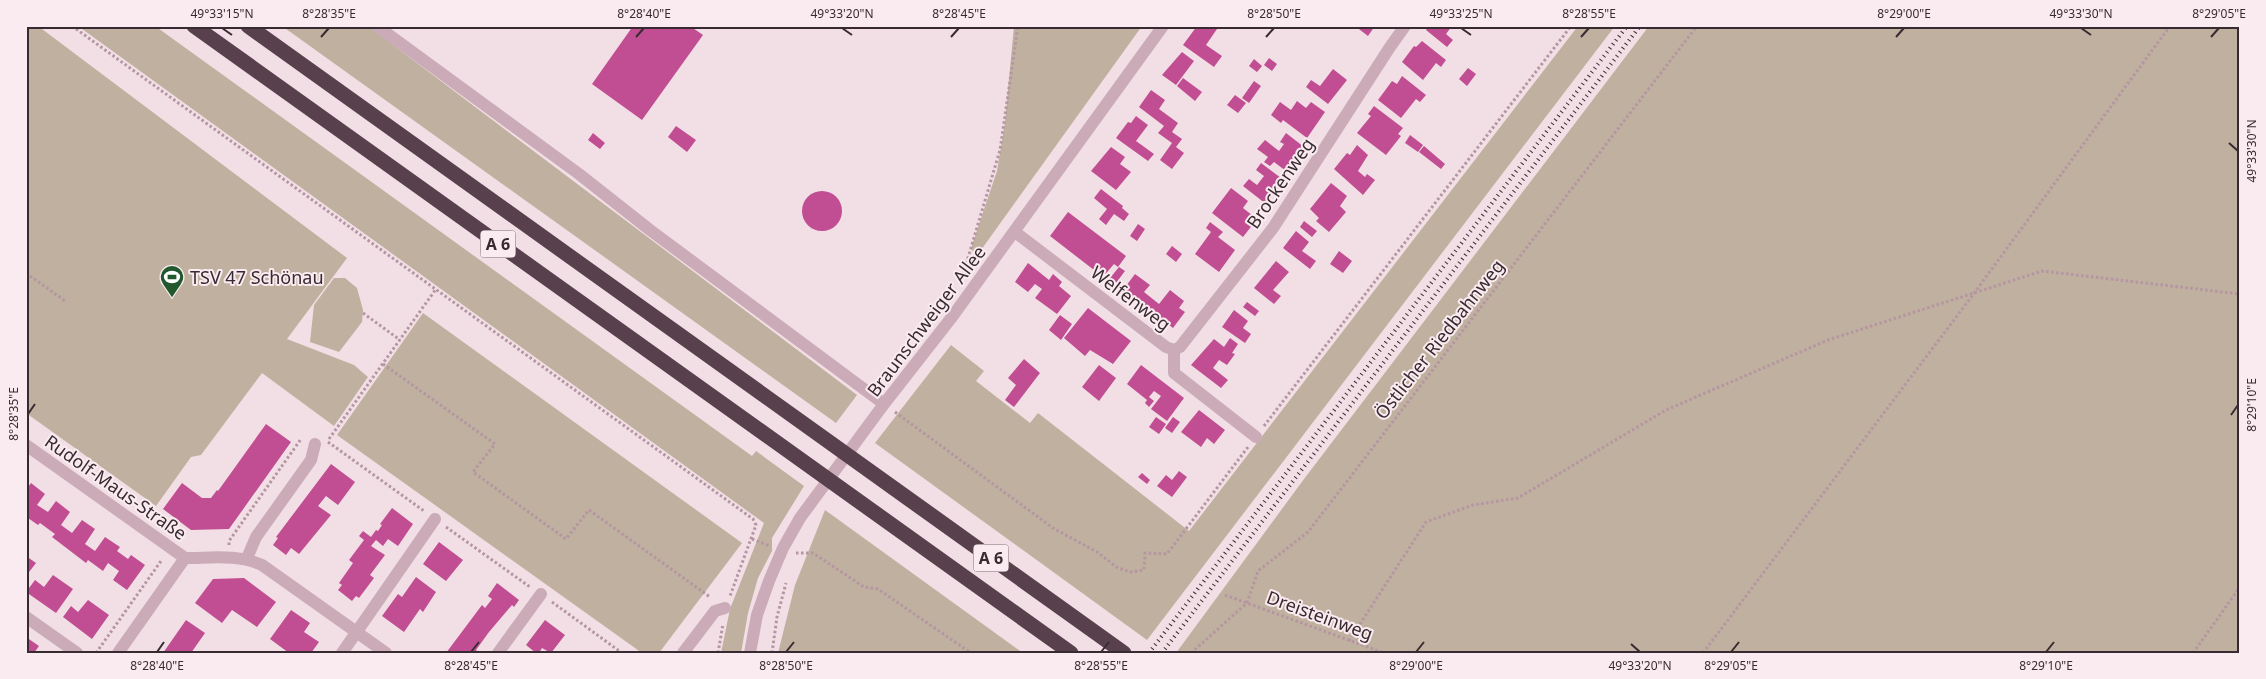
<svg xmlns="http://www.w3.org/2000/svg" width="2266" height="679" font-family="'Noto Sans',sans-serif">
  <rect width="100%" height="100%" fill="#f2dfe5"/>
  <!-- green -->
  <path fill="#c0b09f" d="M26,26H38L347,258L287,339L354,365L368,377L334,426L262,373L201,455L191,457L156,506L26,413Z
    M78,26H155L752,456L756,451L804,486L772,538V551L758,578L748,613L741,653H721L730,609L764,523Z
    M282,26H368L857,395L836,423Z
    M1014,26H1142L976,257L971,248L997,171L1005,122Z
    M1578,26H1615L1147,640L875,443L951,345L984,371L976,381L1030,423L1038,413L1189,531Z
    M1649,26H2240V653H1176L1304,479Z
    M334,278H345L357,288L363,310L362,322L339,352L310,342L314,305Z
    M423,313L742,543L659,653H642L337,435Z
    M825,510L1023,653H778L795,585Z"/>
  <!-- building -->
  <path fill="#c14e92" d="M633,26H690L703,35L642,120L592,84Z
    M1197,26H1213L1217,29L1206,45L1222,56L1214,67L1183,45Z
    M1355,26H1375L1368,36Z
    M1429,26H1452L1446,34L1453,40L1447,47L1426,30Z
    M1422,41L1446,60L1441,67L1436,63L1423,80L1402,62L1414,46L1416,47Z
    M1182,52L1194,61L1176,85L1162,75Z
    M1269,58L1277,64L1272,71L1264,65Z
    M1254,59L1262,66L1257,72L1249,66Z
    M1468,68L1476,74L1467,86L1459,79Z
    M1333,69L1347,80L1328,104L1306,87L1311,80L1320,86Z
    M1402,76L1426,95L1420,102L1416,99L1401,118L1378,100L1392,81L1397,84Z
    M1183,78L1202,92L1195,101L1177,86Z
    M1254,81L1261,86L1249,103L1242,98Z
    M1151,90L1165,100L1159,109L1178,123L1172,132L1182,139L1176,147L1184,153L1172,169L1160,160L1172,143L1158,133L1164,126L1139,107Z
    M1235,95L1246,103L1238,113L1227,105Z
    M1297,101L1306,108L1311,102L1325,112L1307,138L1283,120L1281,123L1271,115L1280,102L1291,110Z
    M1374,106L1403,128L1398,134L1401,136L1386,155L1357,133L1371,116L1368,114Z
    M1136,116L1148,125L1136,141L1154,154L1148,161L1116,138L1128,122L1131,123Z
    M676,126L696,140L687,152L668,137Z
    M593,133L605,143L600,149L588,140Z
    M1286,133L1304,147L1286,171L1274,162L1270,166L1264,162L1268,157L1257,149L1265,140L1279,151L1284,144L1280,142Z
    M1410,135L1423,145L1418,152L1405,143Z
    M1357,145L1368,155L1358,171L1365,177L1367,174L1375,180L1363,195L1334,169L1347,153L1350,155Z
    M1424,146L1445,164L1441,169L1419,152Z
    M1111,147L1125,157L1120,164L1131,172L1116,190L1091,171Z
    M1261,163L1281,178L1276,185L1279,187L1266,204L1243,186L1249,179L1257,185L1264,176L1256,170Z
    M1331,183L1347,196L1340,206L1346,212L1329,232L1316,221L1319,218L1310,209Z
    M1231,188L1248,201L1243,208L1257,219L1243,237L1212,213Z
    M1101,189L1123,206L1122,208L1129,214L1124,221L1114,214L1106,225L1099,219L1107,209L1094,198Z
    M802 211a20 20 0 1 1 40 0a20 20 0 1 1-40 0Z
    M1068,212L1126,256L1118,267L1114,264L1103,277L1050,236Z
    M1304,221L1317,231L1312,237L1300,227Z
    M1210,222L1223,232L1218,237L1235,250L1219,272L1195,254L1211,232L1206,228Z
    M1138,224L1145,229L1137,241L1130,236Z
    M1296,231L1309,242L1302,251L1316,261L1310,269L1283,248Z
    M1172,246L1182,254L1176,262L1166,254Z
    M1339,251L1352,261L1343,273L1330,264Z
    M1276,261L1289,272L1273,290L1281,296L1274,304L1254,288Z
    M1028,263L1049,280L1053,274L1062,282L1059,286L1071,296L1057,314L1035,298L1042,289L1035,284L1028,292L1015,282Z
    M1119,267L1125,271L1116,283L1110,278Z
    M1135,274L1150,285L1144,292L1159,304L1170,290L1184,301L1179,308L1185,312L1173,328L1123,290Z
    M1247,302L1259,311L1255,316L1243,307Z
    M1088,308L1131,341L1113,364L1090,350L1085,356L1064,338Z
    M1234,310L1248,321L1243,328L1251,334L1245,343L1222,327Z
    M1060,315L1072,324L1061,340L1049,330Z
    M1230,338L1238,344L1232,353L1235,354L1227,365L1219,360L1213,368L1228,380L1221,388L1191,365L1214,339L1224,347Z
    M1024,359L1040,373L1014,407L1005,400L1016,385L1008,378Z
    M1099,365L1116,378L1099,401L1082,387Z
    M1141,365L1184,398L1167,421L1151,409L1161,396L1154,391L1149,397L1154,401L1149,407L1145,403L1147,400L1127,384Z
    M1199,410L1225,430L1214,444L1207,438L1201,447L1181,432Z
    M1156,417L1166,424L1159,434L1149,427Z
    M1173,417L1180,422L1172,433L1165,428Z
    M266,424L291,442L229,529L191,530L163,509L182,483L202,498H211L217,490L218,491Z
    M331,464L355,482L338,505L326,496L318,506L331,515L299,554L291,548L286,555L273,545L278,538L276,537Z
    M1179,471L1187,477L1172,497L1157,486L1166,475L1172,480Z
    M1142,473L1150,480L1147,484L1138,477Z
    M31,483L45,494L37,505L48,512L56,501L70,512L61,525L72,533L82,520L95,529L85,544L95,551L105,537L120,547L117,551L128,559L131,555L145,565L127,590L113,580L119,571L108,563L103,571L88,560L86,563L52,537L55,534L40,523L38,525L28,518L26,490Z
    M392,508L413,524L398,546L388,539L383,546L376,540L371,546L385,555L370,575L374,578L359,598L356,596L352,601L338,590L342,585L339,583L353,563L349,560L364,540L359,536L363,531L371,537L376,530L378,531L382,525L380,524Z
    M439,542L463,560L446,581L423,564Z
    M26,556L36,563L26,576Z
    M53,575L73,589L56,613L26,592L35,580L44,587Z
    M416,577L436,592L423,612L420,609L404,632L382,616L398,594L402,597Z
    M244,578L276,602L257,627L232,610L222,623L195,603L213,579Z
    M497,583L519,600L514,607L512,605L489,632L476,650L480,653H446L482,605L485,608L492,599L488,596Z
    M88,600L109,615L92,639L63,617L71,606L78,612Z
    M291,610L310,623L304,632L319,642L311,653H289L270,639Z
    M186,620L205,633L191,653H163Z
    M545,620L565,635L551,653L542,648L539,653H536L526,645Z
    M26,637L39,646L34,653H26Z"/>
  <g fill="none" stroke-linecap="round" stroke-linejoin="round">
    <!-- path -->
    <path stroke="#b595a2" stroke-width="3" stroke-dasharray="2.5 2.5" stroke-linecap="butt" d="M72,26L753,519L756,525L730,596
      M26,273L65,301
      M962,278L1000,150L1018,26
      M363,313L400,340
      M383,364L495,444L473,472L566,539L589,510L710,597
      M895,412L1053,528L1097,552L1118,568L1131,572L1144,570L1145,553L1167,554L1248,447
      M1264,426L1571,26
      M329,439L436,289
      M328,442L424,511
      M446,527L530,587
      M752,539L770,546
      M229,545V541L301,439
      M796,553H813L864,587L878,589L971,653
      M1225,595L1384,653
      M552,602L622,653
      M1349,641L1426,522L1473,505L1518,498L1666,410L1828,340L2042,271L2240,294
      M96,653L161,561
      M718,653L723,624
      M772,653L777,617L786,583
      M1191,653L1247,603L1258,571L1308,532L1697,26
      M1703,653L1972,296L2170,26
      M2193,653L2240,587"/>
    <!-- minor -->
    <path stroke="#caabb7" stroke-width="12" d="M377,26L579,174L650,230L884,404
      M1015,232L1166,347L1174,350
      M1174,350L1180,347L1273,228L1390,47L1405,26
      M1174,350V373L1256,437
      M26,445L185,558
      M247,558L256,537L311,460L315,444
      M26,617L77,653
      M118,653L185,558C211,558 238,554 262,565L386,653
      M342,653L435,519
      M498,653L541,594
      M683,653L715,611L725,608
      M750,653L757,615L769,581L783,548L800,518L884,404L952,317L1163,26"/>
    <!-- highway -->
    <path stroke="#58414d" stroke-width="15" d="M194,26L1071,653
      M248,26L1124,653"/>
    <!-- rail -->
    <path stroke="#382a31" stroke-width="4" stroke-dasharray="1 4" stroke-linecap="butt" d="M1149,653L1627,26
      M1162,653L1640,26"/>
  </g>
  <!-- ticks -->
  <path fill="none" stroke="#382a31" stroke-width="2" d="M222,28L232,35M842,28L852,35M1461,28L1471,35M2081,28L2091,35M321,37L329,28M636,37L644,28M951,37L959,28M1266,37L1274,28M1581,37L1589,28M1896,37L1904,28M2211,37L2219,28M2229,143L2238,151M28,414L35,404M2231,415L2238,405M1631,644L1640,652M157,652L164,642M471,652L479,642M786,652L794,642M1101,652L1109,642M1416,652L1424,642M1731,652L1739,642M2046,652L2054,642"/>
  <!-- icons -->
  <defs>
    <g id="stadium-pin" transform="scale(1.25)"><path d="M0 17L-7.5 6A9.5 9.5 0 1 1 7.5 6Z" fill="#21582d" stroke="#f9ebef"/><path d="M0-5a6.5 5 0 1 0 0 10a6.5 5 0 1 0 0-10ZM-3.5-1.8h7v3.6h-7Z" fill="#fff"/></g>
  </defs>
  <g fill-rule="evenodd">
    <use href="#stadium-pin" x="172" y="277"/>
  </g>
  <g text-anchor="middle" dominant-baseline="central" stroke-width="4" stroke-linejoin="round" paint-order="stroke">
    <!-- shield labels -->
    <g fill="#f9ebef" stroke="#72646a" stroke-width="1">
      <rect x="480.5" y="230.5" width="35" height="27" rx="4"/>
      <rect x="973.5" y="544.5" width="35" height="27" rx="4"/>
    </g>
    <g font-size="16" font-weight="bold" fill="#382a31">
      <text x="498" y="244">A 6</text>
      <text x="991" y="558">A 6</text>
    </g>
    <!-- street labels -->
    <g font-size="18" fill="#382a31" stroke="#f9ebef">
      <text transform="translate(1280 183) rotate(-56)">Brockenweg</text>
      <text transform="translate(1131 298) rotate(37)">Welfenweg</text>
      <text transform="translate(926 321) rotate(-53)">Braunschweiger Allee</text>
      <text transform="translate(1439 339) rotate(-52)">Östlicher Riedbahnweg</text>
      <text transform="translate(116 487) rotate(35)">Rudolf-Maus-Straße</text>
      <text transform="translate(1320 615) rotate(20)">Dreisteinweg</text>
    </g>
    <!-- poi labels -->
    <g font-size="18" fill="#382a31" stroke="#f9ebef" text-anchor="start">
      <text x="190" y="277">TSV 47 Schönau</text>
    </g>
  </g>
  <!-- border -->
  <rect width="2266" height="679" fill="none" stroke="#f9ebef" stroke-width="55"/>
  <rect x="28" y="28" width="2210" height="624" fill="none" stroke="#382a31" stroke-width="2"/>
  <g font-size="12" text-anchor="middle" fill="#382a31">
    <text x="222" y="18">49°33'15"N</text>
    <text x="329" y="18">8°28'35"E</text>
    <text x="644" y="18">8°28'40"E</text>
    <text x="842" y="18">49°33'20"N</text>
    <text x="959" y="18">8°28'45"E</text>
    <text x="1274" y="18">8°28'50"E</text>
    <text x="1461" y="18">49°33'25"N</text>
    <text x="1589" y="18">8°28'55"E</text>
    <text x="1904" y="18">8°29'00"E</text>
    <text x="2081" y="18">49°33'30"N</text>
    <text x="2219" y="18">8°29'05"E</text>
    <text transform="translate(2252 151) rotate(-90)" y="4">49°33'30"N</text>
    <text transform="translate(2252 405) rotate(-90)" y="4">8°29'10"E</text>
    <text transform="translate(14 414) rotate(-90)" y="4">8°28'35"E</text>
    <text x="157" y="670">8°28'40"E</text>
    <text x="471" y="670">8°28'45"E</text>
    <text x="786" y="670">8°28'50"E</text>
    <text x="1101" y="670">8°28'55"E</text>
    <text x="1416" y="670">8°29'00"E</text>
    <text x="1640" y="670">49°33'20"N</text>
    <text x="1731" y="670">8°29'05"E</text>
    <text x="2046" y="670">8°29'10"E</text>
  </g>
</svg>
